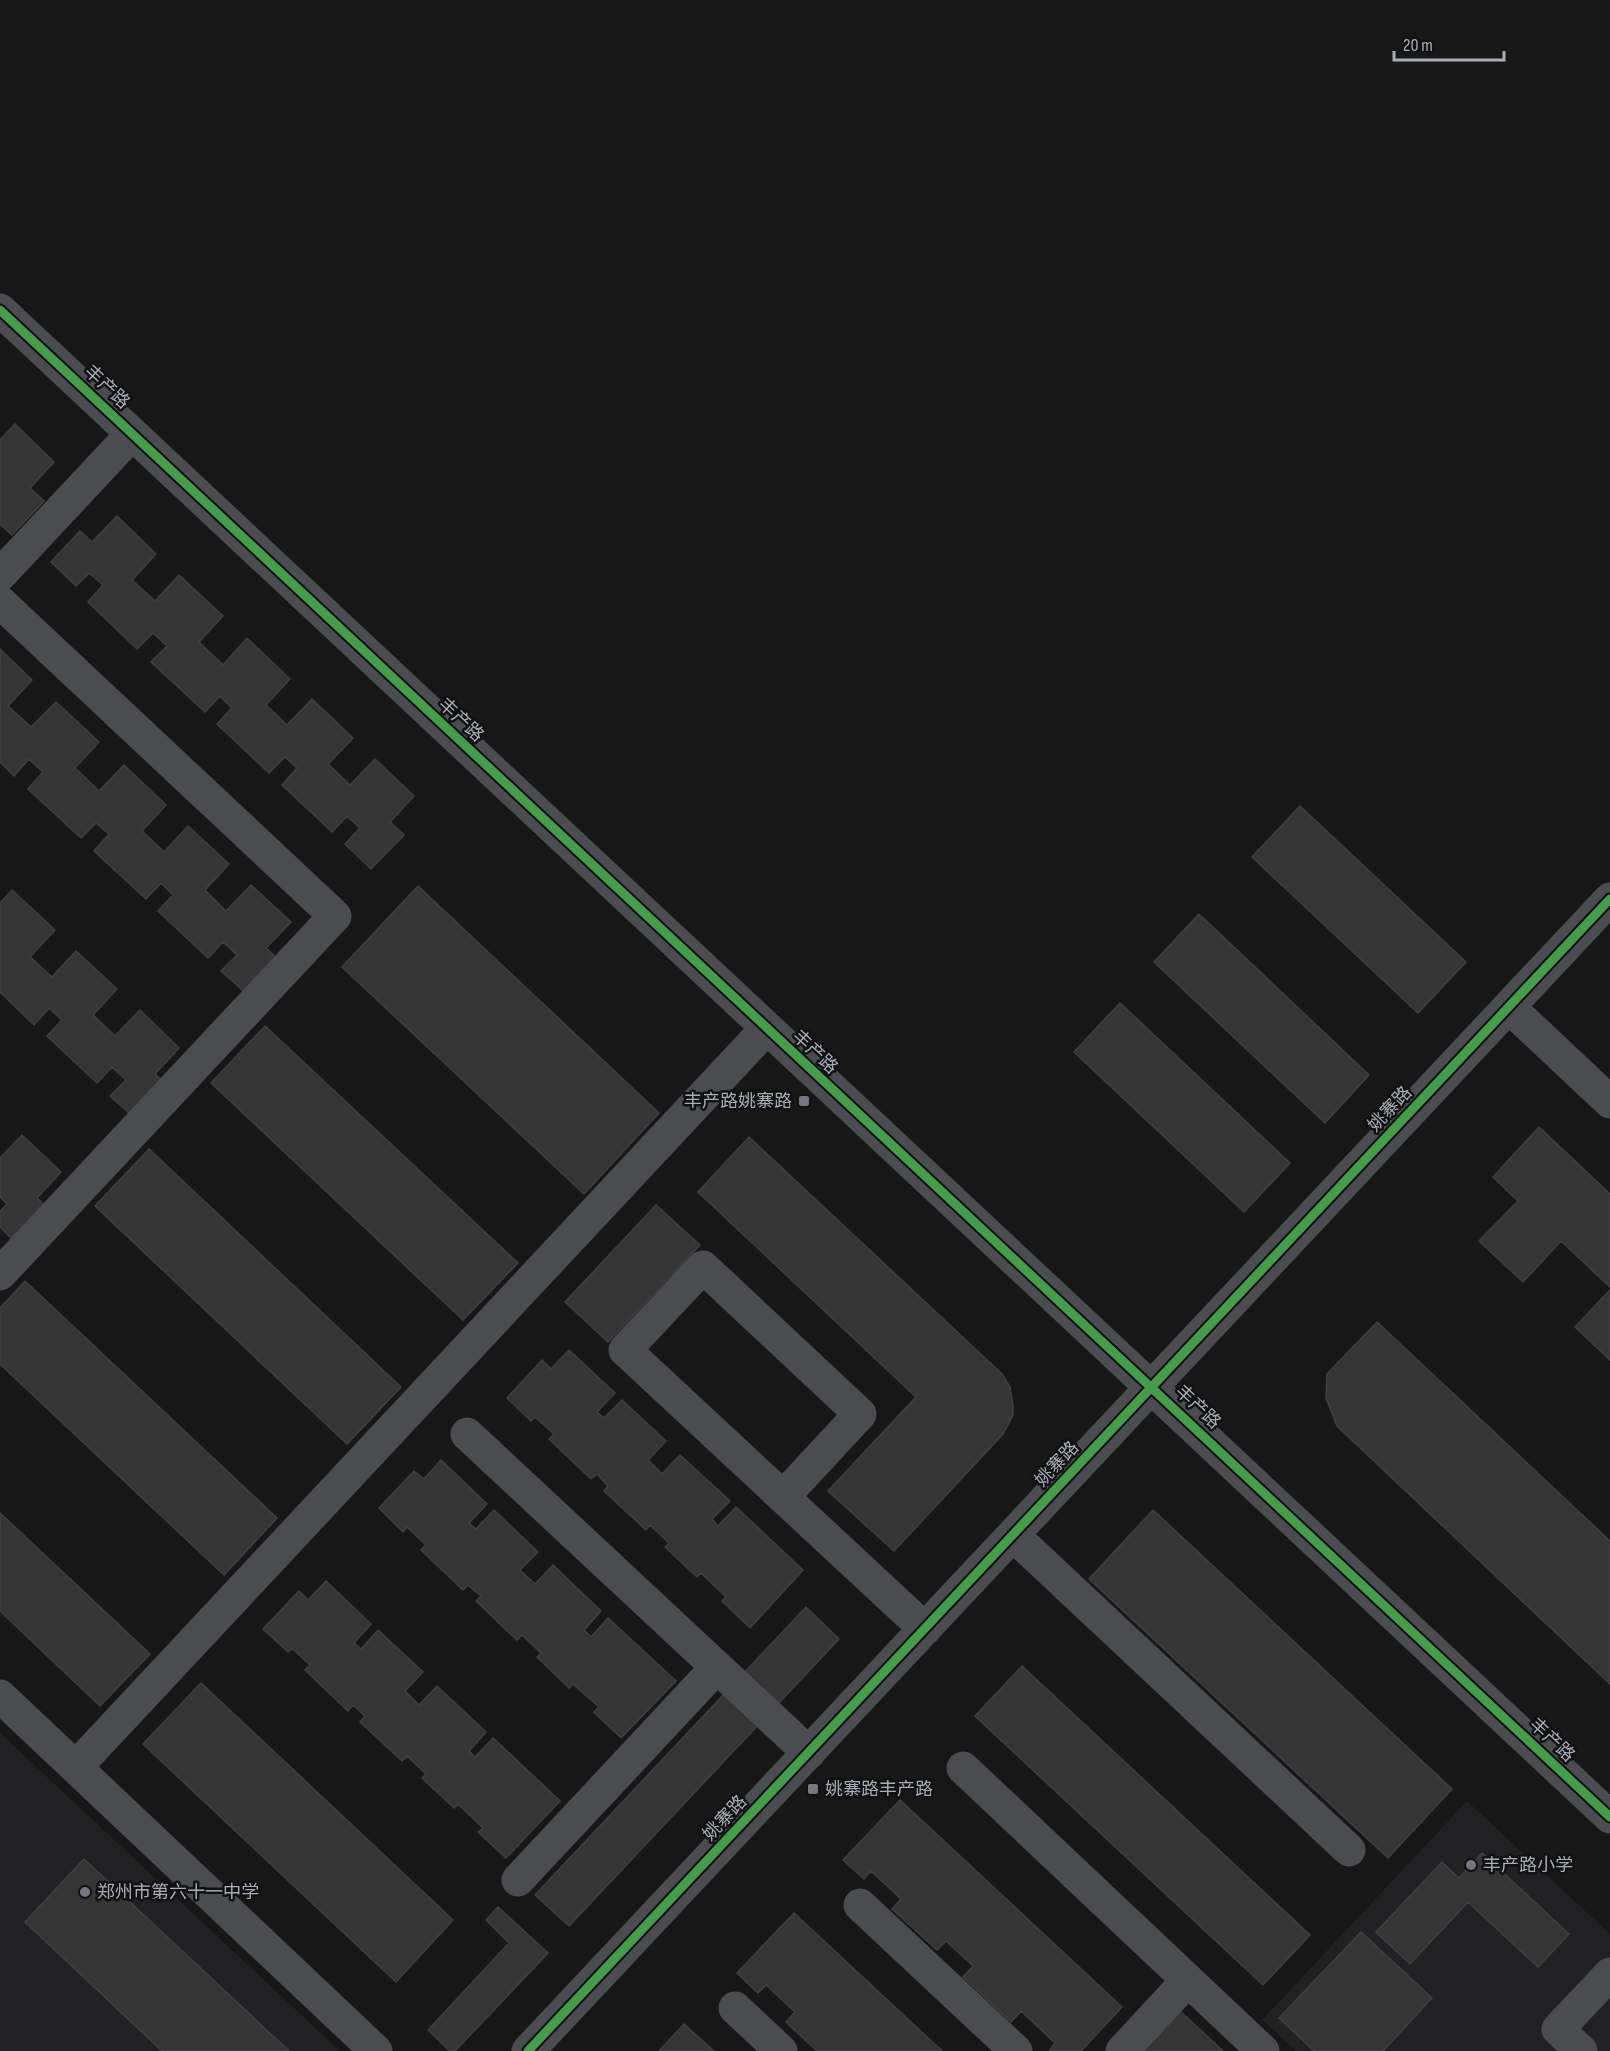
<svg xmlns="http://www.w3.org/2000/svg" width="1610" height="2051" font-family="'Sofia Sans Condensed','Noto Sans SC',sans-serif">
  <rect width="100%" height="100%" fill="#171717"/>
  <!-- built -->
  <path fill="#212123" d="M0,1733L340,2051H0Z
    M1467,1801L1610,1934V2051H1296L1262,2020Z"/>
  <!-- building -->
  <path fill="#353536" stroke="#3f4043" stroke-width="1.5" d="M15,424L54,462L30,488L44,501L12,535L0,524V440Z
    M117,516L156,554L132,580L155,601L179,575L223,616L199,642L223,665L247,638L290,679L266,705L287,725L312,699L353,738L328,764L350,785L375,759L414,796L390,822L404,835L371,869L345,844L360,828L347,816L332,832L282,785L297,768L285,757L269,773L217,724L232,708L220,696L205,712L151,662L167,646L153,633L137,649L88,602L103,585L89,573L76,586L51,562L80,531L92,542Z
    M0,649L32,680L8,706L31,727L56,702L99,742L75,768L99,791L124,765L166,805L142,831L164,852L188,826L229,864L205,890L226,911L251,885L291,922L266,948L280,961L248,995L221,971L237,955L223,942L208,958L158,911L173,895L161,883L146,899L94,851L109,834L96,823L81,838L28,789L43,772L29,759L14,776L0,762Z
    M1300,806L1466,962L1418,1013L1252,857Z
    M418,886L659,1113L584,1194L342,967Z
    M12,890L55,930L30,957L52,977L76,951L117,989L93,1015L115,1036L140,1010L179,1048L155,1074L169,1086L137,1120L110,1096L126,1080L112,1067L97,1083L47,1036L62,1020L49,1008L34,1025L0,992V903Z
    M1199,914L1369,1075L1325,1123L1154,962Z
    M1120,1003L1290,1163L1244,1212L1074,1052Z
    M265,1026L518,1263L463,1320L211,1083Z
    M1539,1127L1610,1194V1287L1561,1241L1523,1282L1479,1241L1518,1201L1493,1177Z
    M22,1135L61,1172L37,1198L51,1211L18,1245L0,1227V1212L7,1204L0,1197V1158Z
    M749,1137L1002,1374L1010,1387L1013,1405V1415L1003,1434L894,1551L828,1491L916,1397L698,1192Z
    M149,1149L401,1387L347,1444L95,1206Z
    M656,1205L700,1245L608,1342L565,1302Z
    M25,1281L277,1518L224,1575L0,1364V1308Z
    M1610,1290V1360L1575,1327Z
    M1377,1322L1610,1541V1684L1337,1426L1326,1398L1327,1374Z
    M569,1350L615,1393L597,1412L604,1418L622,1400L666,1441L648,1460L662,1474L680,1455L730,1501L712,1519L718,1526L736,1507L803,1570L750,1628L722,1601L726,1597L701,1573L697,1577L665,1547L669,1543L650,1525L646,1530L604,1491L608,1486L597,1474L591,1479L549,1439L554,1434L535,1417L531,1421L507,1398L542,1360L551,1369Z
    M441,1460L487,1504L469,1523L476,1529L494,1510L538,1552L520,1570L535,1584L553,1565L601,1611L584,1630L591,1637L608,1618L676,1681L621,1738L594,1712L599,1707L573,1684L569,1688L537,1657L541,1653L522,1635L517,1640L476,1601L481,1596L468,1585L463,1590L421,1550L426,1545L407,1527L403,1532L379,1508L414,1471L424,1479Z
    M1153,1510L1452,1789L1388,1858L1089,1579Z
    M0,1513L150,1654L100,1706L0,1611Z
    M326,1581L371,1624L354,1643L361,1649L378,1630L423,1672L405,1691L419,1705L437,1686L486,1732L469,1751L475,1757L493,1738L560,1801L506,1858L478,1832L483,1828L458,1804L454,1808L422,1778L426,1774L407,1756L402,1761L360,1722L365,1716L353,1705L348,1711L305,1670L310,1665L292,1648L288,1652L263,1629L299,1591L308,1600Z
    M806,1607L839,1639L569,1926L535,1895Z
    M1022,1666L1310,1935L1263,1985L975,1716Z
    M201,1683L453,1920L396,1982L143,1744Z
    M900,1800L1122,2007L1081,2051H1049L1055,2043L1021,2011L1011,2022L963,1977L973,1966L946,1941L937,1950L892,1909L901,1899L871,1871L864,1879L843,1860Z
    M1482,1853L1569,1934L1538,1967L1468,1902L1410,1964L1376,1932L1442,1862L1459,1878Z
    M84,1859L289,2051H162L25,1922Z
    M498,1907L548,1953L455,2051H450L428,2030L509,1943L486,1920Z
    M794,1913L942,2051H817L786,2022L795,2012L766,1985L758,1993L737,1973Z
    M1361,1932L1432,1998L1383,2051H1314L1279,2018Z
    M1180,2011L1223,2051H1143Z
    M684,2024L714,2051H659Z"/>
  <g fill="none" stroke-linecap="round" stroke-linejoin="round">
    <!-- minor -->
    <path stroke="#4b4c50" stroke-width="33" d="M0,310L1610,1817
      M0,575L132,434
      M0,602L335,916L0,1274
      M1509,1007L1610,1102
      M467,1434L809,1753
      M783,1497L860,1414L703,1267L625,1350L925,1629
      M1013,1535L1349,1850
      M0,1696L376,2051
      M76,1767L766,1029
      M963,1768L1263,2051
      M518,1880L717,1667
      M860,1905L1016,2051
      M735,2008L781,2051
      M528,2051L1610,899
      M1122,2051L1188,1980
      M1581,2051L1558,2029L1610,1974"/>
    <!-- cycleway casing -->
    <g stroke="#111113" stroke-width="13">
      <path id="cycleway" d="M0,310L1610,1817
        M528,2051L1610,899"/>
    </g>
    <!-- cycleway -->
    <use href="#cycleway" stroke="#469c4c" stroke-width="9"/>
  </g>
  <!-- markers -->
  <g fill="#757880" stroke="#111113" stroke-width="2">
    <rect x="798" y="1095" width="12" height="12" rx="3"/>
    <rect x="807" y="1783" width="12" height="12" rx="3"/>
    <circle cx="1471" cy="1865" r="6"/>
    <circle cx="85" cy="1892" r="6"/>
  </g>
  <g text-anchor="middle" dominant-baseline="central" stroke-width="5" stroke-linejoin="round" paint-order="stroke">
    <!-- street labels -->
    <g font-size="18" fill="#a8adb8" stroke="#111113">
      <text transform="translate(107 387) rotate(43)">丰产路</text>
      <text transform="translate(461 720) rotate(43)">丰产路</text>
      <text transform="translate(815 1052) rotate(43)">丰产路</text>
      <text transform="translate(1390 1109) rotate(-47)">姚寨路</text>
      <text transform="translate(1198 1407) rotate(43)">丰产路</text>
      <text transform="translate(1057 1464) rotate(-47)">姚寨路</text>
      <text transform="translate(1552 1740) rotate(43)">丰产路</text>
      <text transform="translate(725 1818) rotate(-47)">姚寨路</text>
    </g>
    <!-- poi labels -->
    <g font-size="18" fill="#a8adb8" stroke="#111113" text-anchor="start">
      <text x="792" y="1101" text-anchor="end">丰产路姚寨路</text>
      <text x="825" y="1789">姚寨路丰产路</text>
      <text x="1483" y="1865">丰产路小学</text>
      <text x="97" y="1892">郑州市第六十一中学</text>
    </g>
  </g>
  <!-- scale -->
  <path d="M1394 51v9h110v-9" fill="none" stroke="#a8adb8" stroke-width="3"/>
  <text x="1403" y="51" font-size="18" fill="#a8adb8" stroke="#111113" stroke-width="4.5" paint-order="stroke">20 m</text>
</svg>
